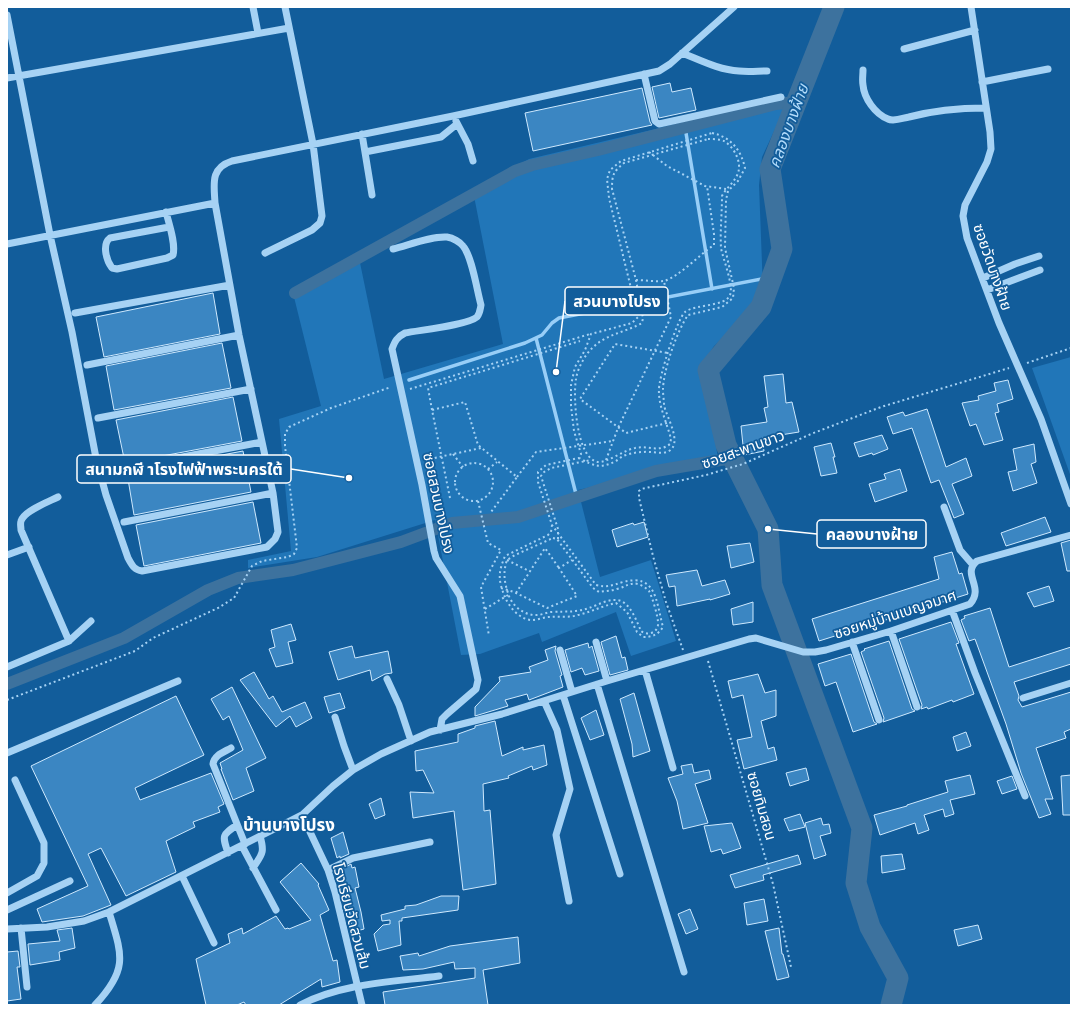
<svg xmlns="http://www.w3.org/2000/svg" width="1078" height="1012" font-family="'Titillium Web','Noto Sans Thai',sans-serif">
  <rect width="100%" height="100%" fill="#125d9b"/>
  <!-- green -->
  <path fill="#2176b8" d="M790,97L762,157L759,185L763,290L747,316L714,346L702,365L718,458L578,490L600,577L651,560L676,641L631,656L616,612L542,642L539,633L480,654L461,655L435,520L317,557L248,568V560L291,551L279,419L321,406L292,289L358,253L384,379L503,344L473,191L529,159Z
    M1071,357V477L1032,368Z"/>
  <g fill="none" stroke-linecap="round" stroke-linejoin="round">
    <!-- stream -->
    <path stroke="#98cef7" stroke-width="3.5" d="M685,127L712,289
      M536,338L577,498
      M409,380L525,343L542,335L552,323L559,318L772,277"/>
    <!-- canal -->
    <path stroke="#3d729e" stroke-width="12" d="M295,293L515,171L532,165L598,150L776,104L797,102
      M7,684L124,638L208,590L238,578L293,570L401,542L452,523L518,517L656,471L732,458"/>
    <!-- river -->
    <path stroke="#3d729e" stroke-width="21" d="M834,7L770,169L782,249L761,307L708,370L726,445L768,529L772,585L862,828L856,883L870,927L898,978L891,1005"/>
  </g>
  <!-- building -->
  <path fill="#3b86c2" stroke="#cee9fe" d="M670,83L672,92L691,88L696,110L659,118L652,87Z
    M642,88L650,122L652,125L533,151L525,113Z
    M213,293L220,334L104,357L96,317Z
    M222,343L231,388L114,410L106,366Z
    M783,374L786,403L792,402L799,432L762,438L764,451L744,455L741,426L767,422L764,408L768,407L764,376Z
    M1008,380L1013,399L997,404L999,412L995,413L1003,440L984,445L976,424L970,426L962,403L979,400L978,396L996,391L994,383Z
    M233,397L242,441L125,463L116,420Z
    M927,409L946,467L966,458L972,476L952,484L964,514L954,518L939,480L931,483L912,428L893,434L887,417L903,412L905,416Z
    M882,435L888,449L873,455L872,453L859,457L854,443Z
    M831,443L835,457H833L837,473L821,476L814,447Z
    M1034,444L1036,462L1031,464L1037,483L1013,491L1008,472L1017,470L1013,449Z
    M243,451L251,492L134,515L127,473Z
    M900,469L907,491L875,502L869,484L886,479L884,474Z
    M253,502L261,543L144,566L136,525Z
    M1045,517L1051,532L1006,546L1001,533Z
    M644,522L648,537L617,547L612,530L633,523L634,525Z
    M1071,540V571H1067L1061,543Z
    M750,543L754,562L731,568L727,546Z
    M952,552L959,574L962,573L968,594L819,641L812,619L939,579L934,557Z
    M697,570L702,586L725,580L730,594L710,600V599L677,606L675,586L669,587L666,575Z
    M1049,586L1054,601L1034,607L1027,593Z
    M753,602V622L733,625L731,609Z
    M990,608L1009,667L1071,647V664L1014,682L1019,696L1018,700L1022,707L1071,692V729L1064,732L1066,738L1036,748L1053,799H1045L1051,814L1039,818L1021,773L1006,724L975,639L969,641L961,620L965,618L964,616Z
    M951,622L959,643L956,644L974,694L953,702L952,700L928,709L927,707L921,709L922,705L899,639Z
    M291,624L296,640L288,642L293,663L276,667L269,649L275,647L271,630Z
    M616,636L622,658L625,657L628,670L610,675L601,642Z
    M889,641L912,709L915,711L883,722L884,718L861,652L865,650L864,649Z
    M588,643L589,648L592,646L599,671L585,675L582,668L571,672L565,650Z
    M352,646L355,658L388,651L392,673L385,674L372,681L370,670L338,680L329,652Z
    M556,646L555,651L562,675L560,676L563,687L529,700L527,694L505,700L508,706L475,716V707L500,681L499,677L531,672L529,667L548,660L545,650Z
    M851,654L874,722L877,724L853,732L836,682L825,686L818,664Z
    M254,672L269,699L273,696L282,712L305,702L312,718L296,727L290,716L276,727L240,680Z
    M758,674L765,693L776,690V716L761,721L768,749L774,747L777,760L744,769L737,740L752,737L743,695L732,698L728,681Z
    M232,687L266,758L246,768L254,791L233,800L221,769H222L220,763L243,750L229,716L223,720L211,699Z
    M340,693L345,708L329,713L324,697Z
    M634,693L650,751L633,757L632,744L620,699Z
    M176,696L204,755L135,788L140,800L211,773L224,804L218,807L220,812L193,822L195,827L166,841L176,872L126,896L101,848L88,854L111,905L83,916L42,922L37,909L88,886L31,766Z
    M596,710L604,735L590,740L581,718Z
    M495,721L502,756L523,747V750L544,745L547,765L533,770L532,766L508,776L509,778L483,784L484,811L490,810L496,884L463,890L454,811L413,818L410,792L434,793L423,770L416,771L415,751L458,742V734L475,728V726Z
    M966,732L971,746L957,751L953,737Z
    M692,764L694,773L709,770L711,779L695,784L708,823L683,829L677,801L668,778L683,774L681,766Z
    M806,768L809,780L790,786L786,773Z
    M970,775L975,794L950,800L954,814L945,817L943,809L924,815L929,830L918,834L915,823L880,835L874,815L907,806V805L948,792L945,781Z
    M1071,775V815H1063L1061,776Z
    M1012,776L1017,789L1002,794L997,781Z
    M381,798L385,815L375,819L369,804Z
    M800,814L805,827L789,831L784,819Z
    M821,818L823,825L829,824L831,833L820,836L826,855L814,859L805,823Z
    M732,823L741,848L723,854L721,849L711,852L704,826Z
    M343,832L349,854L340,858V856L337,858L331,838Z
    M902,854L905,869L882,873L881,856Z
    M798,855L801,864L763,875L764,880L735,888L730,875Z
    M301,863L319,884L318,885L329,910L320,915L333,961L337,960L340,982L322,987L321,979L279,1005H246L244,1002L237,1005H206L196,959L230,943L228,934L242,928L243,934L276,916L285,929L288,928L289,929L311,920L280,882Z
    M351,864L352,868L355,867L359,887L355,888L361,912L364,929L353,932L342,869Z
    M441,896H459L458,910L402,918V921H399L401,945L378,951L374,934L383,925L390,924V920L382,921L381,915L405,909V906L416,905Z
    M764,899L768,921L747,925L744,903Z
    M690,909L698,929L686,934L678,914Z
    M978,925L982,939L958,946L954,930Z
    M72,928L75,948L59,952L60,960L30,965L28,944L60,941L57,930Z
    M779,928L782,954H783L789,977L777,980L765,931Z
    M518,937L520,963L483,970L488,1005H385L383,992L475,978V968L455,969L454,962L423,969L403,970L400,956L418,953L419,956L450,946Z
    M18,951L20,967H17L21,999L7,1001V952Z"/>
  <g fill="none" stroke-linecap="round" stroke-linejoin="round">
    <!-- path -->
    <path stroke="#a6d2f4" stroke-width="2" stroke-dasharray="2 3" stroke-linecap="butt" d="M712,133C731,137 741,150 745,168L738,181L728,191L726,200L725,248L734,288L733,298L722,307L688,315C677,331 663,371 663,390C663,395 664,400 664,405C666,416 683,443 669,451C662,455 652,451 644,452C638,452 632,453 626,455C622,456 619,459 616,461C600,469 594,466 579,458L581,454L574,431L571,406V385L575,367L585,350L591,334L632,323L638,317L609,198L607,179L610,170L621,161Z
      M708,139C713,139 719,139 724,141C734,147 742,162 738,173C735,182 726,188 722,196C722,213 720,231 721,248C723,259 734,286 730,295C725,307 695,304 685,312C677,319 659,377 659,389C658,405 667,423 671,439L670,444C659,453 647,445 635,448C624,450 607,463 598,462C576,459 573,396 576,379C577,371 582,361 587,354C602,334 622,334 642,323L643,318L636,280L612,189C612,175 613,172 624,163Z
      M649,152L667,166L705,186L726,189
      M636,280C644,280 656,282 664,281C679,277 700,254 714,245V234L707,186
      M1027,363L1071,348
      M410,389L590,334
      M432,410L428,388L580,341
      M667,423L626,433L580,399L615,344L668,353
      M453,454L463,467
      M425,460L481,448
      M606,460L618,428L671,317L664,281
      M455 482a19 19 0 1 1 38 0a19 19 0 1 1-38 0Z
      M488,469L497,462
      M517,477L536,452L613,441
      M450,498L432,410L465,402L478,445L517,477L491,512
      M478,501L488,543L501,550L481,587L489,636
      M552,525L551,532L548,535L505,556C498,573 498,580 505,597C509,607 520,620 532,620C538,620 544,617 550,617C559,616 569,618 578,615C591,612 602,606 616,603L627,612L637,632L643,637C652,637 658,635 663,627C656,602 657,573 623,582C613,585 607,588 596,585L552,525L538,482V472L546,465L579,458
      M553,538L557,539L593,588L599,592C605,591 611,591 617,589C625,587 630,582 638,584C642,585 646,588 649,591C652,596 659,619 658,625C657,633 647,636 641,631C637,622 631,605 621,601C611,597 598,605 589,608C573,613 567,611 552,612C547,612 542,615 537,615C524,616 511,605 508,593C504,581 503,572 507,560L515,555Z
      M558,539V529L541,476L544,472L551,468L591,460
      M507,560L529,571
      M501,588L514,592L547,608L577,596L559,568L572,560
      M516,593L545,548L559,568
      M485,609L508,595
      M683,650L666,602L653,556L639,498V491L641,489L706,475L743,464L811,434L881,407L1009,368
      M708,661L773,884L791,967
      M7,700L135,651L153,638L218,608L234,598L252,566L262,561L288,557L294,554L297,548L285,446V434L289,427L331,408L391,387"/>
    <!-- minor -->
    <path stroke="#a6d2f4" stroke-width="7" d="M253,7L258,33
      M971,7L990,132L991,149L987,162L965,205L963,216L967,238L999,323L1041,419L1071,504
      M7,15L50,235L72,332L96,458L106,495L128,558C132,565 134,570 142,571L267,547L275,539L278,532L273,493L239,335L215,203
      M904,49L975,30
      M682,53C700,60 719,70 739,71C748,72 758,71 767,71
      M863,70C863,75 862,80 863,85C864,98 875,114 888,119C894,122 903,118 909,117C935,110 960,108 986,108
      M644,74L655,121L659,124L781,97
      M7,78L289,28
      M982,82L1048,69
      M456,121L468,144L473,161
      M362,134L372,195
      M365,152L441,137L457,124
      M166,212C169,224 176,244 173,255L167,258L117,269L112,268C106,260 102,244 110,238L169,227
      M7,244L215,203C214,184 210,168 232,161L453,116L659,71L670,64L734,7
      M393,249C409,245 431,236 447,237C453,238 460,242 463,246C472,256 477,291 481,305C480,310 480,313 477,317C468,325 420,330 405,333C397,337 395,341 392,349L422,485L434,551L436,558L460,596L478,680L476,689L447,714L442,719L440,730
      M265,253L312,230L320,223L322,216L313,144L285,7
      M983,278L1015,264L1039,256
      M987,290L1040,270
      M75,313L230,285
      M87,365L239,335
      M98,418L251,389
      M108,471L262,442
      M944,507L960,550L973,565
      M124,522L273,493
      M7,555L29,547
      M952,610L975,673L1025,796
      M891,631L917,707
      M69,641L91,621
      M596,642L607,681
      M852,642L879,720
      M560,650L572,692
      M7,667L69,641L21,530C21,527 20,524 21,521C24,511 48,502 58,497
      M645,670L673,768
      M387,679L399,705L411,741
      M597,684L684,972
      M563,695L620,874
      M1023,698L1071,683
      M544,701L557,730L570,789L556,835L569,901
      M335,717L344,746L353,770
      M231,748C224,752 214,755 213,764L245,844
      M7,753L178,681
      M302,815L328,870L335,892L362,1005
      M242,846L276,910
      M228,853C222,835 222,835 237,825
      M253,868C262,854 265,853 260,836
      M328,870L353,858L430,842
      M182,876L214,943
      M7,893L37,876L44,863V843L15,780
      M7,910L70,881
      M21,928L27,987
      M7,929L47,927L84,921L109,912L302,815L333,786L353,770L381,754L430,732L502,714L607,681L749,639L756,638L803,652H815L826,650L891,631L970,604C985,587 961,574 977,561L1071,535
      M95,1005C129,969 122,955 109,912
      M300,1005C342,983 392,982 439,976"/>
  </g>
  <g text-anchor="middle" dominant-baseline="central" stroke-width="3.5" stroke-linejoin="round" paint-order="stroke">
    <!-- street labels -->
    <g font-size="15" fill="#fff" stroke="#125d9b">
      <text transform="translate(993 267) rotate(71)">ซอยวัดบางฝ้าย</text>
      <text transform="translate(743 449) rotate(-20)">ซอยสะพานขาว</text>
      <text transform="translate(439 503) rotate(78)">ซอยสวนบางโปรง</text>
      <text transform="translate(895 614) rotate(-18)">ซอยหมู่บ้านเบญจมาศ</text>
      <text transform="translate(762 806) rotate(74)">ซอยทิมสอน</text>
      <text transform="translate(352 916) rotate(75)">โรงเรียนวัดสวนส้ม</text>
    </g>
    <!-- water labels -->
    <g font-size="16" font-style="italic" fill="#b2dbfa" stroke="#125d9b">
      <text transform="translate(788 126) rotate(-70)">คลองบางฝ้าย</text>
    </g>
    <!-- quarter labels -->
    <g font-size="17" font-weight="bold" fill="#fff" stroke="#125d9b">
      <text x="289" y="825">บ้านบางโปรง</text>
    </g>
  </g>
  <!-- callouts -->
  <path fill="none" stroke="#fff" stroke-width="1.5" d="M556 372L565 301M349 478L291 469M768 529L817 534"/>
  <g fill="#fff" stroke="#125d9b" stroke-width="1.5">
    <circle cx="556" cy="372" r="4"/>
    <circle cx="349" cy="478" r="4"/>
    <circle cx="768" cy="529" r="4"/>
  </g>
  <g fill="#125d9b" stroke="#fff" stroke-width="1.5">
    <rect x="565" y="287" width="103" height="28" rx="4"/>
    <rect x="77" y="455" width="214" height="28" rx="4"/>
    <rect x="817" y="520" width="109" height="28" rx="4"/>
  </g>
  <g font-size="16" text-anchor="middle" font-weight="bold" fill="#fff">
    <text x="617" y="307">สวนบางโปรง</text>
    <text x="184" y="475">สนามกฬี าโรงไฟฟ้าพระนครใต้</text>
    <text x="872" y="540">คลองบางฝ้าย</text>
  </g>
  <!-- border -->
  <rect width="1078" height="1012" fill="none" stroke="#ffffff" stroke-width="16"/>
</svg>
